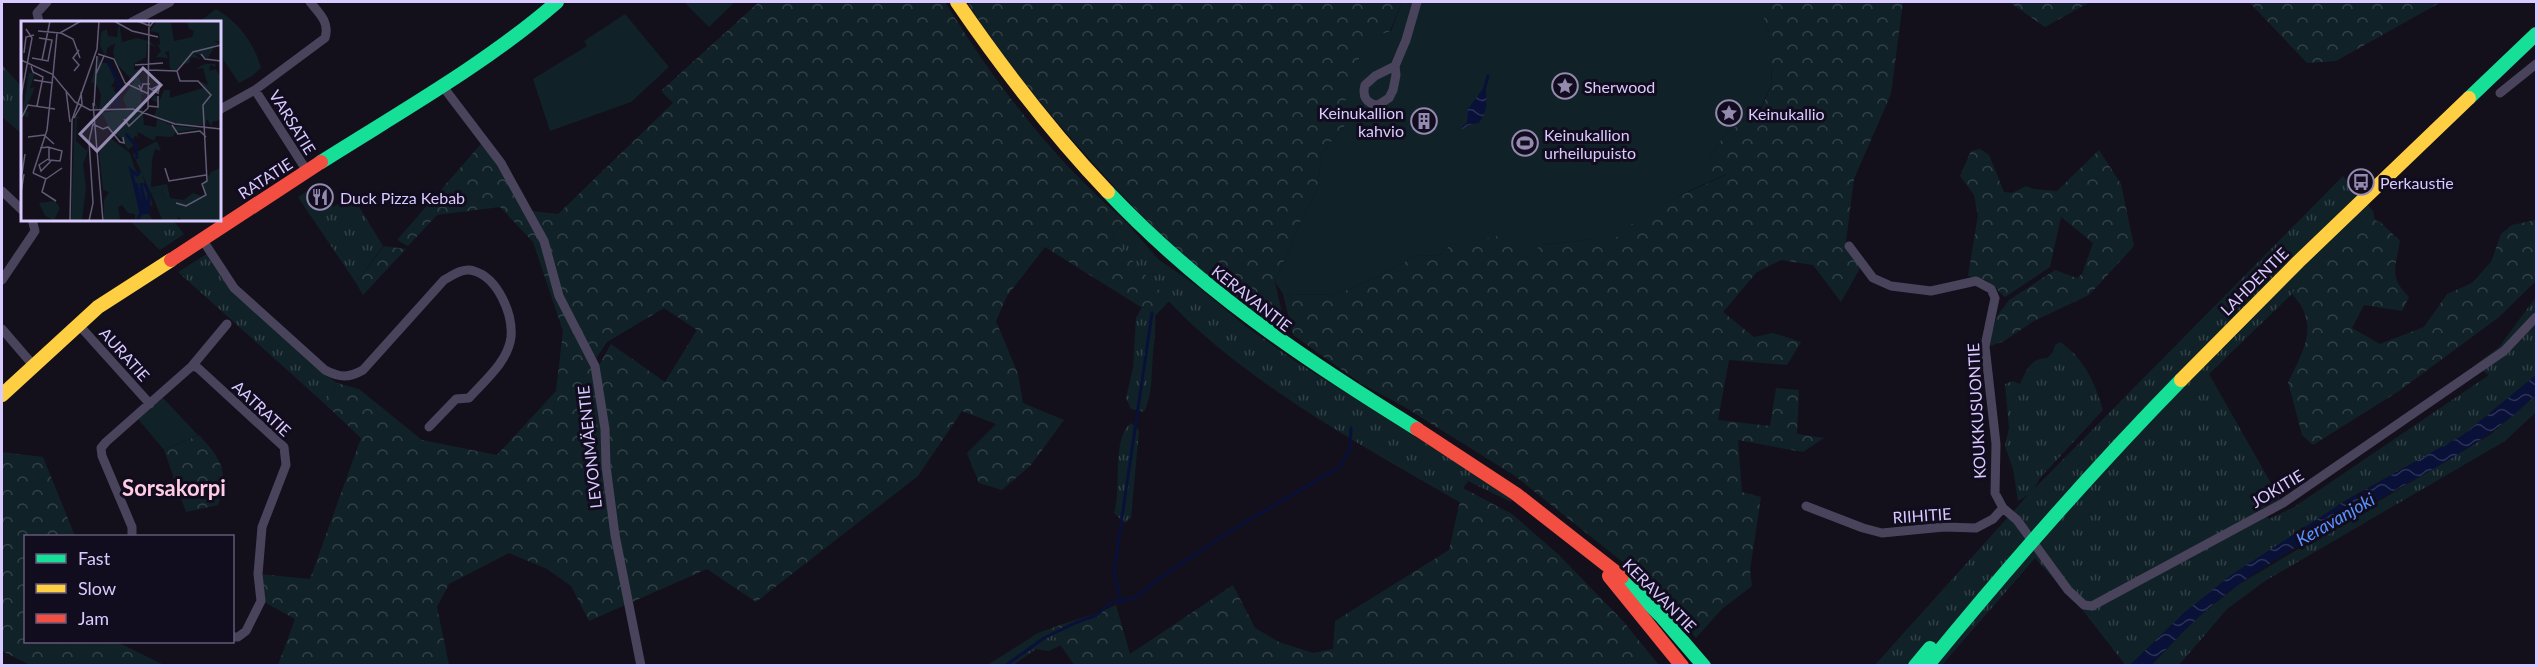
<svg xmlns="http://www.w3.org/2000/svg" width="2538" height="667" font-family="Lato,sans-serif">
  <defs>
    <pattern id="grass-tufts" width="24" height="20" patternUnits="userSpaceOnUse" patternTransform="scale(1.5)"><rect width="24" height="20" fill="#102227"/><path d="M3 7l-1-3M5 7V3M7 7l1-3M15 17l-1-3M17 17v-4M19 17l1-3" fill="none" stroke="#324147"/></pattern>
    <pattern id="forest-crowns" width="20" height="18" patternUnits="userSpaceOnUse" patternTransform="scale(1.5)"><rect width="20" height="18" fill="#102227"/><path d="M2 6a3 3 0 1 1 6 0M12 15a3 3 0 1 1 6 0" fill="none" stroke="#324147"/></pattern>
    <pattern id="water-waves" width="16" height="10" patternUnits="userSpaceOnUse" patternTransform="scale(1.5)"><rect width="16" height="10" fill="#091139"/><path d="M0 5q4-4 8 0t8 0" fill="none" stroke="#2c3257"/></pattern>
  </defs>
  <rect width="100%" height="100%" fill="#13101b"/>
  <!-- grass -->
  <path fill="url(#grass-tufts)" d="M2,65L22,87V134L2,117Z
    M2343,176L2373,211L2304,277L2292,294L2209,374L2280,499L2261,509L2269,519L2294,507L2489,375L2475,365L2499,347L2536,297V375L2463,435L2348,499L2185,612L2130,665H2121L2124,663L2084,612L2035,558L1942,665L1874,666L2028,495L2018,501L2013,469L2005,446L2009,428L2005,384L2013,381L2020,384C2026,371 2031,358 2047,358L2053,352L2055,345L2060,342C2084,358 2095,383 2103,410L2040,478L2034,489Z
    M306,192L318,210L330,202L333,207L338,204L341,208L355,200L383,246L356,283L298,197Z
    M128,219H172L184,234L160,250Z
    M1125,221L1158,259L1194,284L1248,328L1295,361L1474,474L1512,500L1511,502L1468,481L1463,488L1461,503C1369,450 1275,399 1196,328C1166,301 1139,268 1112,238Z
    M207,254L323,373L337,383L326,405L178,272Z
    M1142,307L1155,316C1156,330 1154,341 1153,354C1151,375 1153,393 1144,412L1131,409L1126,398L1133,368L1136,318Z
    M2536,395V412L2505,441L2265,581L2227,609L2179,665L2151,666L2191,623L2238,585L2490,435Z
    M1131,423L1139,430L1131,518L1125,523L1114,513C1122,490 1111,439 1131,423Z
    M1052,628L1061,645L1049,651L1036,649L1013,665L986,666L1038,633Z"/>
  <!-- forest -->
  <path fill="url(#forest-crowns)" d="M759,2H945C994,82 1053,159 1125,221L1112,238L1169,301L1155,316L1045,247L1007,296L996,321L1018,374L1023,403L1064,420L1031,465L1002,490L979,483L967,453L996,424L962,411L918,476L756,602L707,569L589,621L571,586L547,569L509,553L449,584L437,607L449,665H278L295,619L262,601L259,574L310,579L361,438L326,405L337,383L359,389L422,440L497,455L556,391L563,331L533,242L500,207L437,215L408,246L397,240L481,144L499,165L542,242L557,297L598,367L611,344L665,382L697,330L664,308L607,342L595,360L561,294L532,211L558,214L673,103L661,91Z
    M967,2H1402L1355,114L1321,154L1318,188L1303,216L1275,282L1286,331L1283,335C1219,296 1164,239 1112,184C1059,126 1009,68 967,2Z
    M1705,2H1903L1891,94L1854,179L1846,241L1848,249L1860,268L1841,302L1813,265L1781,260L1757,272L1723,312L1754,337L1773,333L1801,342L1787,365L1729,360L1718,420L1770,426L1776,388L1799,390L1797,434L1824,438L1803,452L1738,440L1742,492L1761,497L1750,570L1752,586L1722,609L1696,638L1644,579L1515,476L1403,406L1362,384L1293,335L1283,294L1335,295L1382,275L1416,255L1439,256L1450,245L1455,229L1516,236L1541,245L1595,239H1614L1635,220L1661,204L1726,175L1708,172V160L1726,132L1760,112L1772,83V71Z
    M2009,2H2090L2045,27Z
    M2249,2H2441L2336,61L2307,63Z
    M1980,149L1989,155L2004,192L2012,193L2026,186L2034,189L2057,191L2099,150L2121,184L2134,246L2089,295L2034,321L2004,341L1988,347L1997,316L2009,300L2055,270L2077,278L2082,274L2093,243L2061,217L2050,267L2005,297L1986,280L1968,276L1978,215L1974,195L1960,176L1971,151Z
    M2373,211L2375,220L2380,222L2400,241C2396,266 2388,277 2409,297L2402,311L2364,305L2352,328L2380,344L2424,327L2447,294L2472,283L2491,262L2501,234L2512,225L2536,220V281L2499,317L2399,391L2313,445L2302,435L2288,382C2304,350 2320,324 2292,294L2304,277Z
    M384,246L406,249L363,295L356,283Z
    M199,435C222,460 229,471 218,505L186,512L164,450Z
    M2,452L43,457L75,536H26V642H117L164,665H30L2,651Z
    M1463,488L1512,514L1559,555L1623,621L1659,665L1075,666L1055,637L1052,628C1074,619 1095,616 1116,605L1130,654L1233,585L1255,628L1279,642L1313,653L1333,649L1335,621L1449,550Z"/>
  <!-- park -->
  <path fill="#102227" d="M687,2H735L709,27L685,3Z
    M1402,2H1759L1769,34L1772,83L1759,112L1726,132L1708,160V172L1727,174C1684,193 1649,207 1614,239H1595L1541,245L1526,259L1514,255L1515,236L1503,235L1450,245L1439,256L1416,255L1382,275L1335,295L1283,294L1275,282L1303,216L1318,188L1321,154L1355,114L1344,105L1365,39L1391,31Z
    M216,9C238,22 254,42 261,68L252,76L239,83L219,53V22H199Z
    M625,14L669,67L631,102L550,131L533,79L587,46L584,41Z
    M163,398L198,435L164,450L138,419Z"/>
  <!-- water -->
  <path fill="url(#water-waves)" d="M1482,90H1486C1487,105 1487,111 1479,123L1468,125L1463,129L1461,128L1467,122L1468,109Z
    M2536,375V395C2494,435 2452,459 2401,487C2346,517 2289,549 2238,585C2205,608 2178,637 2151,665H2130L2185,612L2231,575L2348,499L2463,435Z"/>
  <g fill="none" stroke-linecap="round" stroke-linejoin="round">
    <!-- stream -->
    <path stroke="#091139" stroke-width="3" d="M1484,90L1488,76
      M1121,602L1114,572L1152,313
      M1005,666L1044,638L1075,623L1097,615L1110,603L1135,598L1164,575L1232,530L1340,467L1350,449L1351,428"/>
    <!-- street -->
    <path stroke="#49445c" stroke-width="9" d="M39,22L37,13L47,2
      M132,22L170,2
      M1395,66L1375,76L1365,85C1362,96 1366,104 1378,105L1389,98L1393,90L1396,75L1395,66L1406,40L1417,2
      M441,84L501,163L544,241L559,296L595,366L605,429L606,466L615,535L641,666
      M255,90L307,171
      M2500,93L2536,64
      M219,110L255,90L325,38C330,22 319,13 310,2
      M2,191L22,210
      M202,239L234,288L325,370C340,378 349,378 363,370L444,280C453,275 464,267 474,271C498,278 513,314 511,337C508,362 484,381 469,398L456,399L429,427
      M1849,246L1873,278L1891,286L1931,291L1976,281L1991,289L1995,298L1985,346L1996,444L1995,493L2003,508L2017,520L2068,590L2084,605L2092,606L2283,503L2504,351L2536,317
      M2,280L35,231L32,219
      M78,324L150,404
      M2,329L33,365
      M192,366L227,324
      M1806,506L1863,528L1882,533L1944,527L1976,528L1993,519L2003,508
      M132,536V527L102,456L101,448L106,442L192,366L198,368L284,447L286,465L262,527L258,574L261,601L246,631L238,637H232"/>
    <!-- fast -->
    <path stroke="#16e098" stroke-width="14" d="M2469,98L2536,34
      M321,162C400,112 487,63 557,2
      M1108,192C1202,291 1302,358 1417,429
      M1622,577L1661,616L1704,666
      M1915,666L1930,648
      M1927,666C2008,567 2092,471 2181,380"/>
    <!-- slow -->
    <path stroke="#ffcf43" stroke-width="14" d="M957,2C1003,69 1052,133 1108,192
      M2181,380L2298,262L2469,98
      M2,395L98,307L171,260"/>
    <!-- jam -->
    <path stroke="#f24e42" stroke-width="14" d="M171,260L321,162
      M1417,429L1516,494L1622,577
      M1609,576L1682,666"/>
  </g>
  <!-- icons -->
  <defs>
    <g id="sight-ring" transform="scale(1.35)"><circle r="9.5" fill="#120c1f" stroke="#9489af" stroke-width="1.5"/><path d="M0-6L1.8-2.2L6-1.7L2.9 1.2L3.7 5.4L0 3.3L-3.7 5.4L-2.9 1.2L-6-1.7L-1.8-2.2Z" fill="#9489af"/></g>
    <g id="building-ring" transform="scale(1.35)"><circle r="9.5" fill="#120c1f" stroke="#9489af" stroke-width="1.5"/><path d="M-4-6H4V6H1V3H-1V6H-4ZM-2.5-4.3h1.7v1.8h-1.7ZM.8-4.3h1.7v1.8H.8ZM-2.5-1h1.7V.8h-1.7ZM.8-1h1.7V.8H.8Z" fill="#9489af"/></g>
    <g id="stadium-ring" transform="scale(1.35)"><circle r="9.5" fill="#120c1f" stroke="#9489af" stroke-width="1.5"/><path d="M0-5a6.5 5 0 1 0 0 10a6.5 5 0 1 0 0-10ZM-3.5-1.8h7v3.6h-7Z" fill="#9489af"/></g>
    <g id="bus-ring" transform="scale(1.35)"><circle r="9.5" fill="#120c1f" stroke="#9489af" stroke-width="1.5"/><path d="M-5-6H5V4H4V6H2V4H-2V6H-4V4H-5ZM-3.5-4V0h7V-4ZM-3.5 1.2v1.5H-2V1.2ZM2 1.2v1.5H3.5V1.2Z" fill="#9489af"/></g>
    <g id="restaurant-ring" transform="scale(1.35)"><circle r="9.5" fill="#120c1f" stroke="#9489af" stroke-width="1.5"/><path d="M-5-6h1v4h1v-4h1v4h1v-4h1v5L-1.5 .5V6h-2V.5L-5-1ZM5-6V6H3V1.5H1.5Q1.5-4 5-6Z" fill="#9489af"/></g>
  </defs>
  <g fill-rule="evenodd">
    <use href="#sight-ring" x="1565" y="86"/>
    <use href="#sight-ring" x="1729" y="113"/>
    <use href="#building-ring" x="1424" y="121"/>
    <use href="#stadium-ring" x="1525" y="143"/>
    <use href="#bus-ring" x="2361" y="182"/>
    <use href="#restaurant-ring" x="320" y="197"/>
  </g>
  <g text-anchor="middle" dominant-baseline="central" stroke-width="6" stroke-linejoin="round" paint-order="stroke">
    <!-- poi labels -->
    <g font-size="16" fill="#d9caff" stroke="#120c1f" text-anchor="start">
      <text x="1584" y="86">Sherwood</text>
      <text x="1404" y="112" text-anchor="end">Keinukallion<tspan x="1404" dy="18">kahvio</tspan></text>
      <text x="1748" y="113">Keinukallio</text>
      <text x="1544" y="134">Keinukallion<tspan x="1544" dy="18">urheilupuisto</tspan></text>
      <text x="2380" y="182">Perkaustie</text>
      <text x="340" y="197">Duck Pizza Kebab</text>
    </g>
    <!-- street labels -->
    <g font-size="16" fill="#d9caff" stroke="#120c1f">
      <text transform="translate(293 122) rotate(58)">VARSATIE</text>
      <text transform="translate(265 178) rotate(-33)">RATATIE</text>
      <text transform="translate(2254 281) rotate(-45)">LAHDENTIE</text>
      <text transform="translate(1252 298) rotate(38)">KERAVANTIE</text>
      <text transform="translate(125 354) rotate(48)">AURATIE</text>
      <text transform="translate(262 408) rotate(43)">AATRATIE</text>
      <text transform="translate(1976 411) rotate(-93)">KOUKKUSUONTIE</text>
      <text transform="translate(589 447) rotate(-96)">LEVONMÄENTIE</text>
      <text transform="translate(2277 488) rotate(-31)">JOKITIE</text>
      <text transform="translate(1922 515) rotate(-4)">RIIHITIE</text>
      <text transform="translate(1660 595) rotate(45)">KERAVANTIE</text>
    </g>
    <!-- water labels -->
    <g font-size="18" font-style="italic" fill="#5894ff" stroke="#120c1f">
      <text transform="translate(2335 519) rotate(-30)">Keravanjoki</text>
    </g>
    <!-- district labels -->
    <g font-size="22" font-weight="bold" fill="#ffcce3" stroke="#120c1f">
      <text x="174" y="487">Sorsakorpi</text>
    </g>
  </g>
  <!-- overview -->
  <g transform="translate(21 21)">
    <rect width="200" height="200" fill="#13101b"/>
    <path d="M8,52H14L9,67L14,66L4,90L8,91L7,96L1,94ZM34,180L39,187L33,199L24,195L18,182Z" fill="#102227"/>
    <path d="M136,0H154L150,2L153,20L171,16L173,10L168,8L166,0H199V20H193L199,23L194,24L187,37L172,32L180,38L170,36L168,42L159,44L155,50L149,48L148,30L144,31L147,37L135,36L140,30L136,23L139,24L138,12L129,10ZM98,1L101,21L116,17L127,20L136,26L126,23L125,36L113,43V49L124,47L129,52L123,49L115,53L121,63L116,68L122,72L124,67V73H120L123,104L135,106L136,98L153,105L176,107V108L155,111L151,116L135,115L133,120L117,111L111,119L114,123L107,129L100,117L90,110L81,92L106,88L102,77L113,61L96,43L92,32L94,22L86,27L85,36L79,25L80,11L86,8L87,15L96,16ZM100,90L106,103L116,111L105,112L99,104L94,108L93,100L99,99ZM78,33L79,42H86L94,59L90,66L95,67L92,68L97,75L86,90L74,88L73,80L78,89L80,74L76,64L73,71L75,61L70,62ZM184,43H194L195,46L189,44L188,50L195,48L199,55V99L191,101V106L186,98L184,104H159L133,95L138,82L131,79L134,74L138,81L143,69H149V77L182,67L178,60L187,64L182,47L174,48ZM54,95L61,97H56L55,120L66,130V124L67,130L62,143L65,166L61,199L50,200ZM88,116L109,132L115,151H120L132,184L128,185L127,192L132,199H114V193L107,192L101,184L97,186L99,199H83V179L88,171L82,169L78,130ZM136,120L140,130L134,128L131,139L130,166L146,163L149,177L163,179L172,172L183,176L182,164L190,151L199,147V199H161L156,195L157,199H141L130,171L146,179L140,172L143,167L137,172L134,167L128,168L112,133Z" fill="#102227" fill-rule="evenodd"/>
    <path d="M110,149L116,154L121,150L123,155L118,159L126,168L134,167L137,172L142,166L140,173L155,187L162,188L154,189L153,195L146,180L130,171L126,193L121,195L112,171L115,164Z" fill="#102227"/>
    <path d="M100,90L106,103L114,100L117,116L93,108V100Z" fill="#102227"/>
    <path fill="none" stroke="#091139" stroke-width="3" d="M87,40L99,65L94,87M105,113L115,125L116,138M115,162L123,193M120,162L125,193M123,162L128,172L127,193M120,167L126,185M116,200L120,192L110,149L116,154L119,151"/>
    <path fill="none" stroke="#625a76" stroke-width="1.5" d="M93,0L111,10L137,16M116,0L129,5L133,0M17,10L39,12L60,0M40,12L52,18L59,37M3,32L5,16L13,14M77,33L93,38L104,62L128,73M180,33L184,38L200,40M11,37L27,40L31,19L18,17M0,39L31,53L54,81L69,89L112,88L154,103L200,108M21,39L29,0M114,44L142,42M10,45L12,51L22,56L16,85M128,49L156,50M53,50L58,44L52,37L58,29M156,50L172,31L200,24M75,53L83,35M32,54L36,12M13,59L32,62M118,64L120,69L122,63H129M128,67L137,72L139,64L131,68M45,69L49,101M0,76L11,17L5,8M72,82L82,200M73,85L76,35M127,85L137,86V75M1,96L7,84L34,88M53,97L61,83L60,71M103,98L108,105L127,87L128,0M151,104L157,113L179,110L185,116M7,116L23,114L33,123M19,127L27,126L41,130L39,140L28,139V127M27,138L18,144L20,150L30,140M144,147L148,160L185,154M12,152L26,109L32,53M12,152L25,158L41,147M1,153L4,133M25,157L21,171L35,180M0,172L3,153M155,182L165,185L185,174L181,163L186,160L182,84L190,74L177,60H159L156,50M49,200L51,99L76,28L78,0M68,200L72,182L68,120L72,103L82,108L87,106L99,121L103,122L102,116"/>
    <path fill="#9489af" fill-opacity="0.15" stroke="#9489af" stroke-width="3" d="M122,47L140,64L76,130L59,113Z"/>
    <rect width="200" height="200" fill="none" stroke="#d9caff" stroke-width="3"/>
  </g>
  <!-- border -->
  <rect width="2538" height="667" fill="none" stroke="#d9caff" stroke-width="6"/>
  <!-- legend -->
  <rect x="24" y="535" width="210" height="108" fill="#120c1f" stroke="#625879" stroke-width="1.5"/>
  <rect x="36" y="554" width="30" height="9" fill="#16e098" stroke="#625879" stroke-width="1.5"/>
  <text x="78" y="565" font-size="18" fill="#d9caff">Fast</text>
  <rect x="36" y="584" width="30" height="9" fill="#ffcf43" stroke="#625879" stroke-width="1.5"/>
  <text x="78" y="595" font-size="18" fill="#d9caff">Slow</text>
  <rect x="36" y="614" width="30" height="9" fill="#f24e42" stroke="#625879" stroke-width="1.5"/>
  <text x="78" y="625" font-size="18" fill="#d9caff">Jam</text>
</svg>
